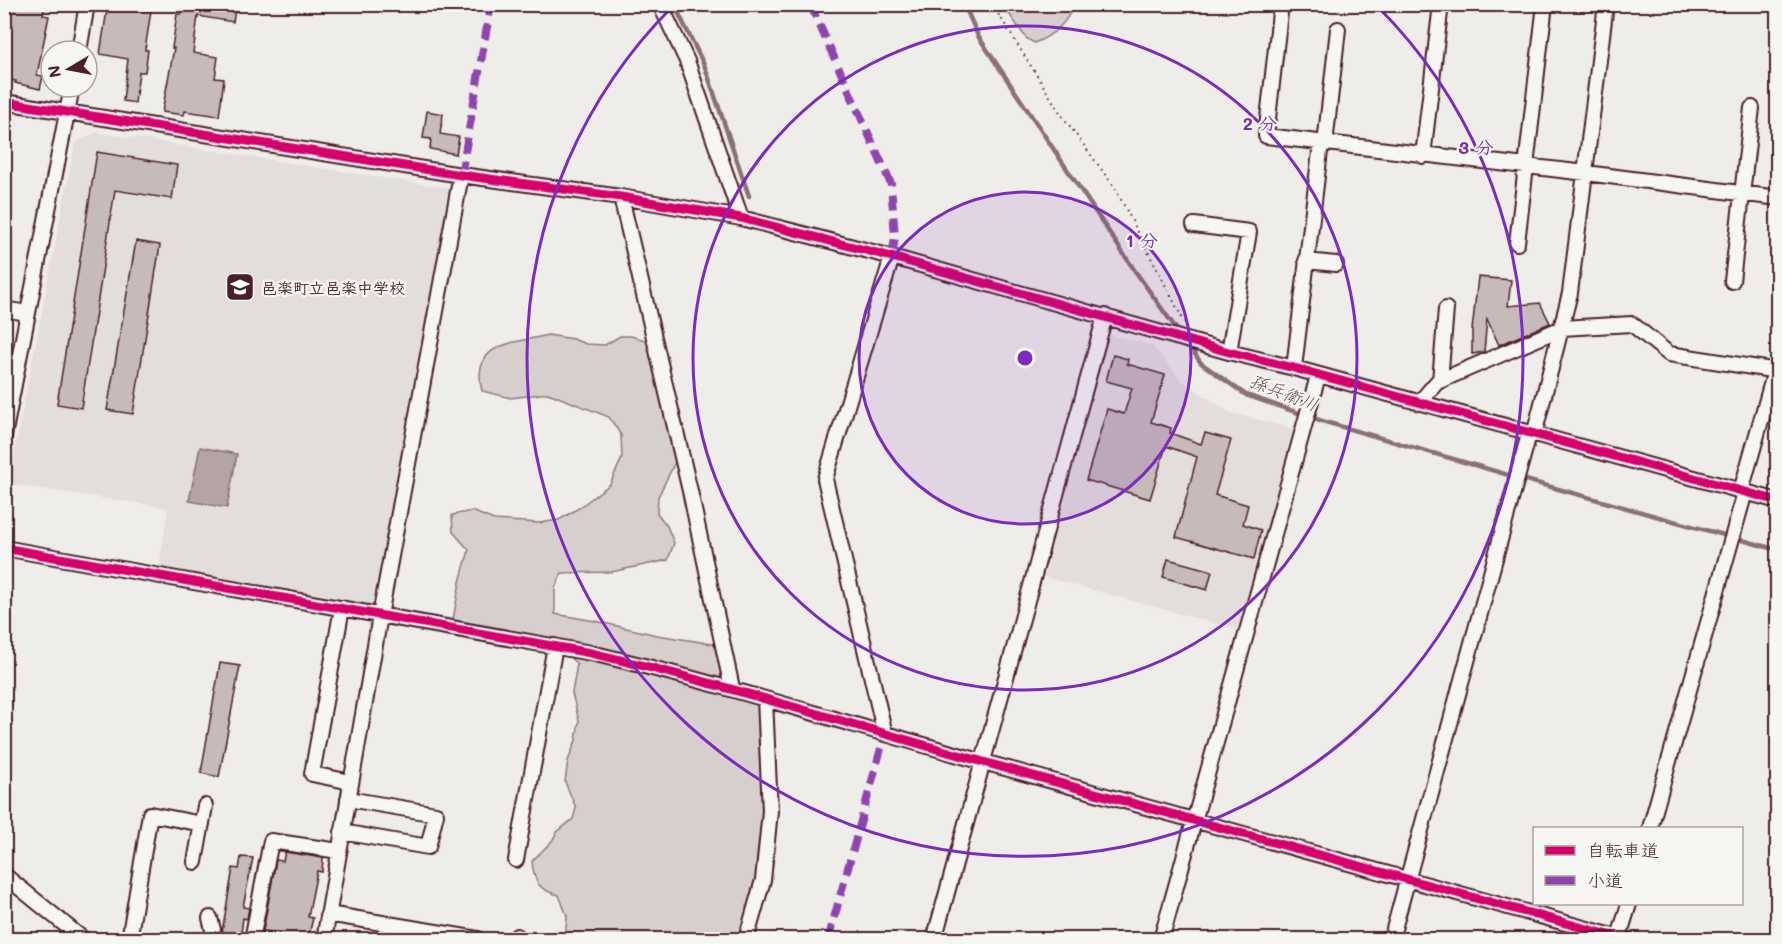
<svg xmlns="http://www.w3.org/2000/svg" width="1782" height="944" font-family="Mali,'Klee One',sans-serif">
  <rect width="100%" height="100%" fill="#efedea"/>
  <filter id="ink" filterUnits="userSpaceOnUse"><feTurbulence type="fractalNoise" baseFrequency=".0167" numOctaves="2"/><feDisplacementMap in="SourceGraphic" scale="12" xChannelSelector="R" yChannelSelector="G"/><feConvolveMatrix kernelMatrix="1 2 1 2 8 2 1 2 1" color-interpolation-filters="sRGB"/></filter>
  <g filter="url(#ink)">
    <!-- built -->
    <path fill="#e3dedc" d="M97,132L448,188L450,191L379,604L373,608L159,567L168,508L8,484L75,143Z
      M1107,334L1152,345L1181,380L1229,412L1293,429L1240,630L1044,577Z"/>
    <!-- green -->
    <path fill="#d7cfce" stroke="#90777c" stroke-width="1.5" d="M1003,5H1074C1066,24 1053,36 1034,43L1026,38Z
      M548,335L573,339L586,344L605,345L620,336H631L656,343L681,450L658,497L657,513L667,526L674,543L668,560L611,572L562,573L555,588V614L595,621L657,635L719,645L729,693L758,701L761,713L763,811L756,879L739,939H565L567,916L559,895C538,890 534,882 532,861L552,841L557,832L573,819L576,808L565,782L568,761L576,740L579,721L572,693L577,664L552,641L452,625L460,582L469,550L453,532L452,515L472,511L494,520L539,523L559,520L579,508L610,484L622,458L621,435L609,417L548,393L511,398L482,391C470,342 512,344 548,335Z"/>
    <!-- water -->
    <path fill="#b4a4a5" stroke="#8a6f74" stroke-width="1.5" d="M200,447L237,454L227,508L189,501Z"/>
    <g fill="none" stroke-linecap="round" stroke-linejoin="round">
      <!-- stream -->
      <path stroke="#8a6f74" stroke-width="4.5" d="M674,4L705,67L749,196
        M964,4L978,36L1135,271L1180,334
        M1189,346L1201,363L1246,395L1322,421L1533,482L1778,550"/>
    </g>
    <!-- building -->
    <path fill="#c6babb" stroke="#4a1f2b" stroke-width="1.5" d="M4,4H45L43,15L49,16L37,75L43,76L40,89L15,83L16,81L4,79Z
      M108,4H152L145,50H148L145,72H139L135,103L123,101L128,59L100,54Z
      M183,4H236L233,22L198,16L193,53L218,57L215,78L224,79L219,116L185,111L184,115L162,112L174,48H172L177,14H181Z
      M427,111L443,114L440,134L459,137L456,154L430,149L431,139L423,138Z
      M97,152L177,165L172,199L115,190L81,408L57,404Z
      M136,241L160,245L133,414L107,410Z
      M1478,277L1511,280L1508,306L1540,303L1550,323L1499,345L1487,319L1484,352L1472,354V330Z
      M1113,355L1128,359L1127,364L1165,375L1151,422L1171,428L1170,433L1201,444L1205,433L1231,440L1215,495L1248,505L1243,524L1261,530L1254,559L1176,537L1197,457L1166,446L1150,499L1086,480L1107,409L1124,414L1132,388L1106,381Z
      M1168,559L1212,571L1207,590L1163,577Z
      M220,663L240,666L219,777L201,773Z
      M285,852L323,858L322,872L317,871L308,917L313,918L309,935H307L306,938L294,935L293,939H277L279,933L263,931L276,860L283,861Z
      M241,857L253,858L243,907L249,908L247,919L243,918L241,934L222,932L233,868L239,869Z"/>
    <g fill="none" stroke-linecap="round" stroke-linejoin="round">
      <!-- minor casing -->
      <g stroke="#4a1f2b" stroke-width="18">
        <path id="minor" d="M660,4L687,61L741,218
          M1281,4L1266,136L1586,173L1778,198
          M79,51L87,4
          M4,102L461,175L621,197L741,218L892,257L1229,352L1294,368L1778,501
          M1325,144L1338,29
          M1423,156L1441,4
          M621,197L690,491L732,688
          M1194,225L1249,232L1229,352
          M1517,243L1545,4
          M1306,261L1336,264
          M1732,281L1752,108
          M4,309L27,313
          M1294,368L1321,143
          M1440,381L1446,309
          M1419,403L1437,382L1562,328L1632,324L1669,354L1778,371
          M1534,435L1570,293L1606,4
          M4,436L72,87
          M1741,491L1775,371
          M4,548L591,653C724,684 854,726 987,763C1200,822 1414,879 1627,940
          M342,608L312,774L351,782
          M885,734L825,479L892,257
          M1650,828L1745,492
          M342,832L428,847L436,814L348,799
          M516,860L555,646
          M195,862L205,806
          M4,875L84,940
          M328,914L478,939
          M210,918L213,930L212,940
          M129,940L150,814L202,824
          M252,940L271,841L339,851
          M324,940L380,616L461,175
          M516,940L517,936
          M746,940L763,880L770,811L765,699
          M934,940L1105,316
          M1161,940L1318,376
          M1391,940L1529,434
          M1618,940L1629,904"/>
      </g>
      <!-- path -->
      <path stroke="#4a1f2b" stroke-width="2" stroke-dasharray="1.5 4.5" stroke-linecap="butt" d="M992,4L1061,114L1115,188L1187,327"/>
      <!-- minor -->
      <use href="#minor" stroke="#f6f6f2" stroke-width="14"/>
      <!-- quiet -->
      <path stroke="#8e44ad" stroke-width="8" stroke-dasharray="15 8" stroke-linecap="butt" d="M810,4L891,184L895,237L892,257
        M461,175L491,4
        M828,940L885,734"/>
      <!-- cycleway casing -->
      <g stroke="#f6f6f2" stroke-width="13">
        <path id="cycleway" d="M4,102L461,175L621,197L741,218L892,257L1229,352L1294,368L1778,501
          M4,548L591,653C724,684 854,726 987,763C1200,822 1414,879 1627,940"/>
      </g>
      <!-- cycleway -->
      <use href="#cycleway" stroke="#d6006c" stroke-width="9"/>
    </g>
  </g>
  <!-- distance rings -->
  <circle cx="1025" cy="358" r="166" fill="#7b2cbf" fill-opacity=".12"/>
  <g fill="none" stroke="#7b2cbf" stroke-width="3">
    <circle cx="1025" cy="358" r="166"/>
    <circle cx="1025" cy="358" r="332"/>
    <path d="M1377 6A498 498 0 1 1 673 6"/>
  </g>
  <!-- icons -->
  <defs>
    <g id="school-square" transform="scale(1.5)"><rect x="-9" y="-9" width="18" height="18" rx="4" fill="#4a1f2b" stroke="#f6f6f2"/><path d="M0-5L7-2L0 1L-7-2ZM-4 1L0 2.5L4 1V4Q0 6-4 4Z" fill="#fff"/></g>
  </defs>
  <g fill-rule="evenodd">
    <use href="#school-square" x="240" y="287"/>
  </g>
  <g text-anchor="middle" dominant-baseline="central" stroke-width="4.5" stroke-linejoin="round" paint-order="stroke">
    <!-- poi labels -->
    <g font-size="16" font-weight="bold" fill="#4a1f2b" stroke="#f6f6f2" text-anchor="start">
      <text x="261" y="287">邑楽町立邑楽中学校</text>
    </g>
    <!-- water labels -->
    <g font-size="18" font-style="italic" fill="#6f4e56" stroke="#f6f6f2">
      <text transform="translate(1284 392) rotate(21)">孫兵衛川</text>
    </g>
  </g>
  <circle cx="1025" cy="358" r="9" fill="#7b2cbf" stroke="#f6f6f2" stroke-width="3"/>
  <g font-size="18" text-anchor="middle" font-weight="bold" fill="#7b2cbf" stroke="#f6f6f2" stroke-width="4.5" stroke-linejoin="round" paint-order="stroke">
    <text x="1260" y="130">2 分</text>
    <text x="1476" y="154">3 分</text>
    <text x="1142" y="247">1 分</text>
  </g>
  <!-- margin -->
  <rect width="1782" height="944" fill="none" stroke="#f6f6f2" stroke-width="24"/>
  <rect x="12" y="12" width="1758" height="920" fill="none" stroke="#4a1f2b" stroke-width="2" filter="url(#ink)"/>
  <!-- legend -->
  <rect x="1533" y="827" width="210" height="78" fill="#f6f6f2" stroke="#b1a0a2" stroke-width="1.5"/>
  <rect x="1545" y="846" width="30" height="9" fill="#d6006c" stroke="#b1a0a2" stroke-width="1.5"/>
  <text x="1587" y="857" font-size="18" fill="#4a1f2b">自転車道</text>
  <rect x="1545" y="876" width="30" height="9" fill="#8e44ad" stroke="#b1a0a2" stroke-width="1.5"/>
  <text x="1587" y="887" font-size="18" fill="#4a1f2b">小道</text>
  <!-- north arrow -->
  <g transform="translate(69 69) rotate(260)"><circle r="28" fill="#f6f6f2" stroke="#b1a0a2" stroke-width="1.5"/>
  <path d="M0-4.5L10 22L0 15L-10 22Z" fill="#4a1f2b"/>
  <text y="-9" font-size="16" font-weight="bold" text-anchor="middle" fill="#4a1f2b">N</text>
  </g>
</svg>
